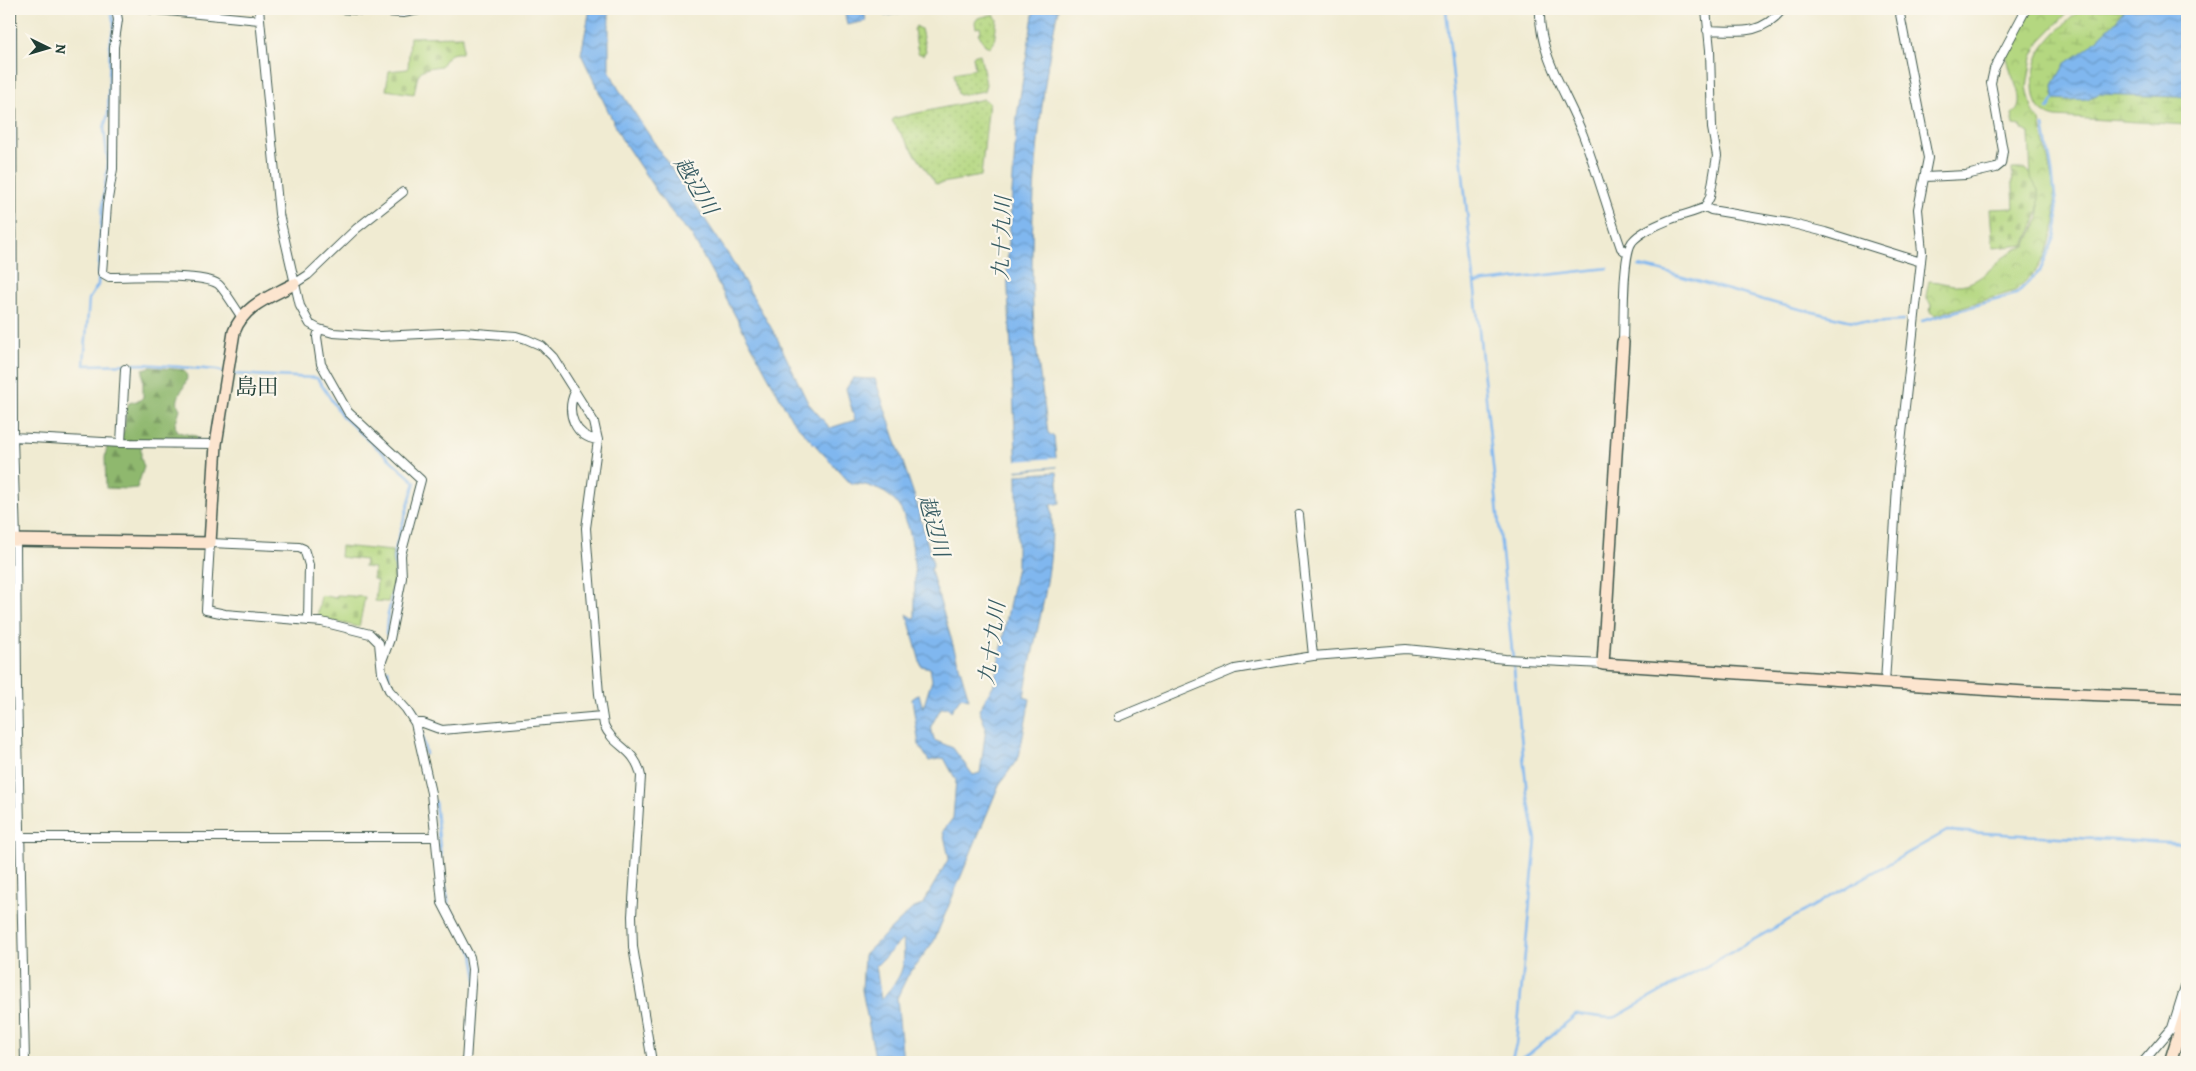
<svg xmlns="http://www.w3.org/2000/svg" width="2196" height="1071" font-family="Alegreya,'Noto Serif JP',serif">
  <defs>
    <pattern id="grass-dots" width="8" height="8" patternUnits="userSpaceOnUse" patternTransform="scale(1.25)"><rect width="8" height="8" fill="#b4d780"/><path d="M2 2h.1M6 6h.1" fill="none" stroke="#9ab96f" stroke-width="1.8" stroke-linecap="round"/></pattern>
    <pattern id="forest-firs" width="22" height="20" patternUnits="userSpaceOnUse" patternTransform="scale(1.25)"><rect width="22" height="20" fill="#8fb86e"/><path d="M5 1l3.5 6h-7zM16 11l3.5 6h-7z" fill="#74975b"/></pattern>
    <pattern id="wetland-marsh" width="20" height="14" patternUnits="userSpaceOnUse" patternTransform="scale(1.25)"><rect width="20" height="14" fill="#b4d780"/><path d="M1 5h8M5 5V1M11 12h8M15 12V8" fill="none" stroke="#9ab96f"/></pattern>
    <pattern id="cemetery-stones" width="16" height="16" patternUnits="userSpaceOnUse" patternTransform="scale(1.25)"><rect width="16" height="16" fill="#b4d780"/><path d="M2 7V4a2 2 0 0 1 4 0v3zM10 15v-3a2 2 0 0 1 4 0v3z" fill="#9ab96f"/></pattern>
    <pattern id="park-crowns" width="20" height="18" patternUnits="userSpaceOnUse" patternTransform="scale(1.25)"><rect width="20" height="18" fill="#b4d780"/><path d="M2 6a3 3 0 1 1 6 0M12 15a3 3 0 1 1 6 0" fill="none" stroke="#9ab96f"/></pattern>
    <pattern id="water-waves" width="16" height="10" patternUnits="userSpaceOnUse" patternTransform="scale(1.25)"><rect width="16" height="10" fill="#80b7ef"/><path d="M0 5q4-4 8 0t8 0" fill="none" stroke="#6896c2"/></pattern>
  </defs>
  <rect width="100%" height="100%" fill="#fbf7ec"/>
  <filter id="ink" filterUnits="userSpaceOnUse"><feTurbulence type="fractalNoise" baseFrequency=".02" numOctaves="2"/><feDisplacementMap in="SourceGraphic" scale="10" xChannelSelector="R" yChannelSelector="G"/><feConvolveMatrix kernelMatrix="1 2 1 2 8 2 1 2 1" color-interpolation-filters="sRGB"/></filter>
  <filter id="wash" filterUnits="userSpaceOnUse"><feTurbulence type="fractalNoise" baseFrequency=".0096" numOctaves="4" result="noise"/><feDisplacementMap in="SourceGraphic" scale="20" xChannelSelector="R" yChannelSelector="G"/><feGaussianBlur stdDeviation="1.12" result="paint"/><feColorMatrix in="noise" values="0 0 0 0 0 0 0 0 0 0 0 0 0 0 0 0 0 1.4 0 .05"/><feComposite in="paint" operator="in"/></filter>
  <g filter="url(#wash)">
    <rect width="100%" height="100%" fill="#f0ebd2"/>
    <!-- grass -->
    <path fill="url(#grass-dots)" stroke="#6a8a5a" d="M990,15H994L997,19L994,43L990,47L985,45L978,33L981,32L980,27L976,28L975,22L978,18Z
      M916,26L921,29L926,51L923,55L918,53L914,30Z
      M980,54L986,84L984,91L960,95L958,94L954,73L975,69L973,56Z
      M984,99L989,103L981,176L936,184L892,121L894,118Z"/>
    <!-- forest -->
    <path fill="url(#forest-firs)" stroke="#577a51" d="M151,367L184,370C195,383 170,395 180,409L175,425L177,432L196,436L199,441L174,445L168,439L154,441L141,446V458L144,467L137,488L127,489L106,488L105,458L107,445L116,444L124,431L127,408L129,403L140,400L143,397V369Z"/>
    <!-- wetland -->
    <path fill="url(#wetland-marsh)" stroke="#6a8a5a" d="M2081,9H2187V125L2056,117C2048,115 2041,113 2037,105C2029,89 2034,58 2045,45C2055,32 2069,20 2081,9Z"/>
    <!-- cemetery -->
    <path fill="url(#cemetery-stones)" stroke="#6a8a5a" d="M463,36L462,53C450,52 447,56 441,66C416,69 419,71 414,94L386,90L389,71L408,69L410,37Z
      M2012,169H2026C2050,193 2037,219 2025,245L1993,248L1990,209L2014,208Z
      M341,546L392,551L395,576L388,602L375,601L377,580L373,579L374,568L364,567L365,560L340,557Z
      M321,595L336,598L337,595L365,597L359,627L317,618Z"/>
    <!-- park -->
    <path fill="url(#park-crowns)" stroke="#6a8a5a" d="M2031,9H2071L2040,41L2032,57L2027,87L2033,113L2040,121L2053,184L2056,222L2046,254L2035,272L2015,291L1935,315L1930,312L1931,305L1926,296L1929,281C1939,281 1947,285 1956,285C1986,286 1998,251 2026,246L2039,218V206L2038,190L2031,178L2029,133L2022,129L2021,126L2014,125L2012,114C2026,104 2016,86 2011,73C2009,67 2008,60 2006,54Z"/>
    <!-- water -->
    <path fill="url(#water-waves)" stroke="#507a92" fill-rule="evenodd" d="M590,9H609V70L618,88L730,257L777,338L808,403L830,428L855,420L846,389L853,378L875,379L916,501L933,564L931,571L969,699L961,697L951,711L947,707L941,708L931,726L934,740L953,748L973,775L980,773L986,728L979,710L994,684L1017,566V475L1057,472L1060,503L1051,505C1057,569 1034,634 1024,697L1030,699L1019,757L999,785L934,941L907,977L897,998L903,1062H876L862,990L864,955L912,909L922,905L949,858L943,831L953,818L956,780L944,758L929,761L919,745L912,699L919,694L923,708L932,680L930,668L921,666L907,614L915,619C914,579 921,505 877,489C867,485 861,483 851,484L792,420L692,236L665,204L621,138L581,54ZM903,939C906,971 901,976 881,1000L876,966Z
      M844,9H864L866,21L847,25Z
      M882,9H918L885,16Z
      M1034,9H1058C1038,106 1029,209 1033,308C1035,350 1043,392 1048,433L1054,437L1057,467L1017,471L1007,270L1017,116Z
      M2124,9H2187V96L2176,97L2099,94L2087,99L2068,100L2054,99L2053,85L2065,64L2089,47L2116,21Z"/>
    <!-- pier -->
    <path fill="#f0ebd2" d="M1057,458L1058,466L1015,470V461Z"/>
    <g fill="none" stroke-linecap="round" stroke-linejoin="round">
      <!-- stream -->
      <path stroke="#80b7ef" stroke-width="2.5" d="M109,9L112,15L114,25L110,45L108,114L104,128L108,163L102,207L98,285L89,299L84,365L144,364L217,370L224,372
        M1446,9L1511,641L1527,793L1536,840L1516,1045L1511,1062
        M2048,109L2054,99
        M1639,266L1658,270L1778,304L1848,320L1870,323L1903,321
        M1476,283L1608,268
        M1922,321L2016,294L2040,271L2055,237L2058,222L2052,171L2044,126
        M230,374L317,378L342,416L415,482L394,553L397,576L387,619L386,634
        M388,670L389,682L416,710L426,754
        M435,801L441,858
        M442,868L449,905L473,954L477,979L470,1062
        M1512,1062L1530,1053L1576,1015C1590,1013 1602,1020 1616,1017L1947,831L2187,844"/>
    </g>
  </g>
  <g filter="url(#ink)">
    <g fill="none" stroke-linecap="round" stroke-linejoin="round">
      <!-- street casing -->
      <g stroke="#3e574c" stroke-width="10">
        <path id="street" d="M12,9L13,437L16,540L17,687L25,1062
          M116,9L118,20L114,47L113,169L107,205L102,273L109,277C131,277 202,273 218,284C225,290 235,308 241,316
          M148,9L259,20
          M259,9L279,214L300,306L310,324L319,329L333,333L380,336L463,332L516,336L526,339L542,346L553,357L594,422L598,440L586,528L587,543L599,694L604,725C614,748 635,747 641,776L632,916L633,947L652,1062
          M340,9L403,13L425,9
          M1540,9C1538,55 1567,93 1583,135C1597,172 1608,211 1621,248L1627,253
          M1707,30C1740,31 1760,36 1783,9
          M1925,177L1966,175L1996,168L2001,164L2003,151L1991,83L1994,69L2026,9
          M1705,207L1711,210L1789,223L1825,232L1921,262
          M294,284L308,275L356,229L403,192
          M319,329L317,337L321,364L348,412L421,480L401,555L402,578L390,639L382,661
          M1623,342C1624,322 1622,256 1632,242C1640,232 1657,225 1669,220C1680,215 1694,213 1705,207L1710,197L1717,156L1712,128L1710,50L1706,9
          M575,392C565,413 575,437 598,440
          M13,437L121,443L216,444
          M121,443L125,369
          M1299,515L1313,656
          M308,621L309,565L304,549L299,547L210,543L206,610L225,614L322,622L370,634L379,643L382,673L389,690L406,709L415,723L431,793L442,903L470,957L472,969L466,1062
          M1885,683L1898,470L1922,252L1918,209L1928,158L1899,9
          M1119,717L1235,669L1313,656L1406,649L1505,659L1603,664
          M415,723H423L442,730L602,716
          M9,837H435
          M2143,1062L2172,1028L2187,980"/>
      </g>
      <!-- secondary casing -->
      <g stroke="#3e574c" stroke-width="14">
        <path id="secondary" d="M1623,342L1603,664L2025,692L2187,698
          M9,540L210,543L216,444L234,332C244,305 270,297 294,284
          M2170,1062L2187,1008"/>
      </g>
      <!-- street -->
      <use href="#street" stroke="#fff" stroke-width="8"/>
      <!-- secondary -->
      <use href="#secondary" stroke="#fce5cf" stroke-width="11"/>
    </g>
  </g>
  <g text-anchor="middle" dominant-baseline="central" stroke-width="4.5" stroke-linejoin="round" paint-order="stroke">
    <!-- water labels -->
    <g font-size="21" font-style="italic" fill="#375c63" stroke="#fbf7ec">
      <text transform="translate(696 186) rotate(59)">越辺川</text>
      <text transform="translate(1002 238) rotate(-88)">九十九川</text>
      <text transform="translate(934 526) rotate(75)">越辺川</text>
      <text transform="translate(992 643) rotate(-82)">九十九川</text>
    </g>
    <!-- quarter labels -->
    <g font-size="22" fill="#1f3d34" stroke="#fbf7ec">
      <text x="257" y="387">島田</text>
    </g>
  </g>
  <!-- margin -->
  <rect width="2196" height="1071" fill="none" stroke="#fbf7ec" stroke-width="30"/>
  <!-- north arrow -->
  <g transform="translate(48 48) rotate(95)" stroke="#fbf7ec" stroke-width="4" paint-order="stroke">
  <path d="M0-4L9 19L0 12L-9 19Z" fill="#1f3d34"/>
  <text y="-8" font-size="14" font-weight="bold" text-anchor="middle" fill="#1f3d34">N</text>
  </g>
</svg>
